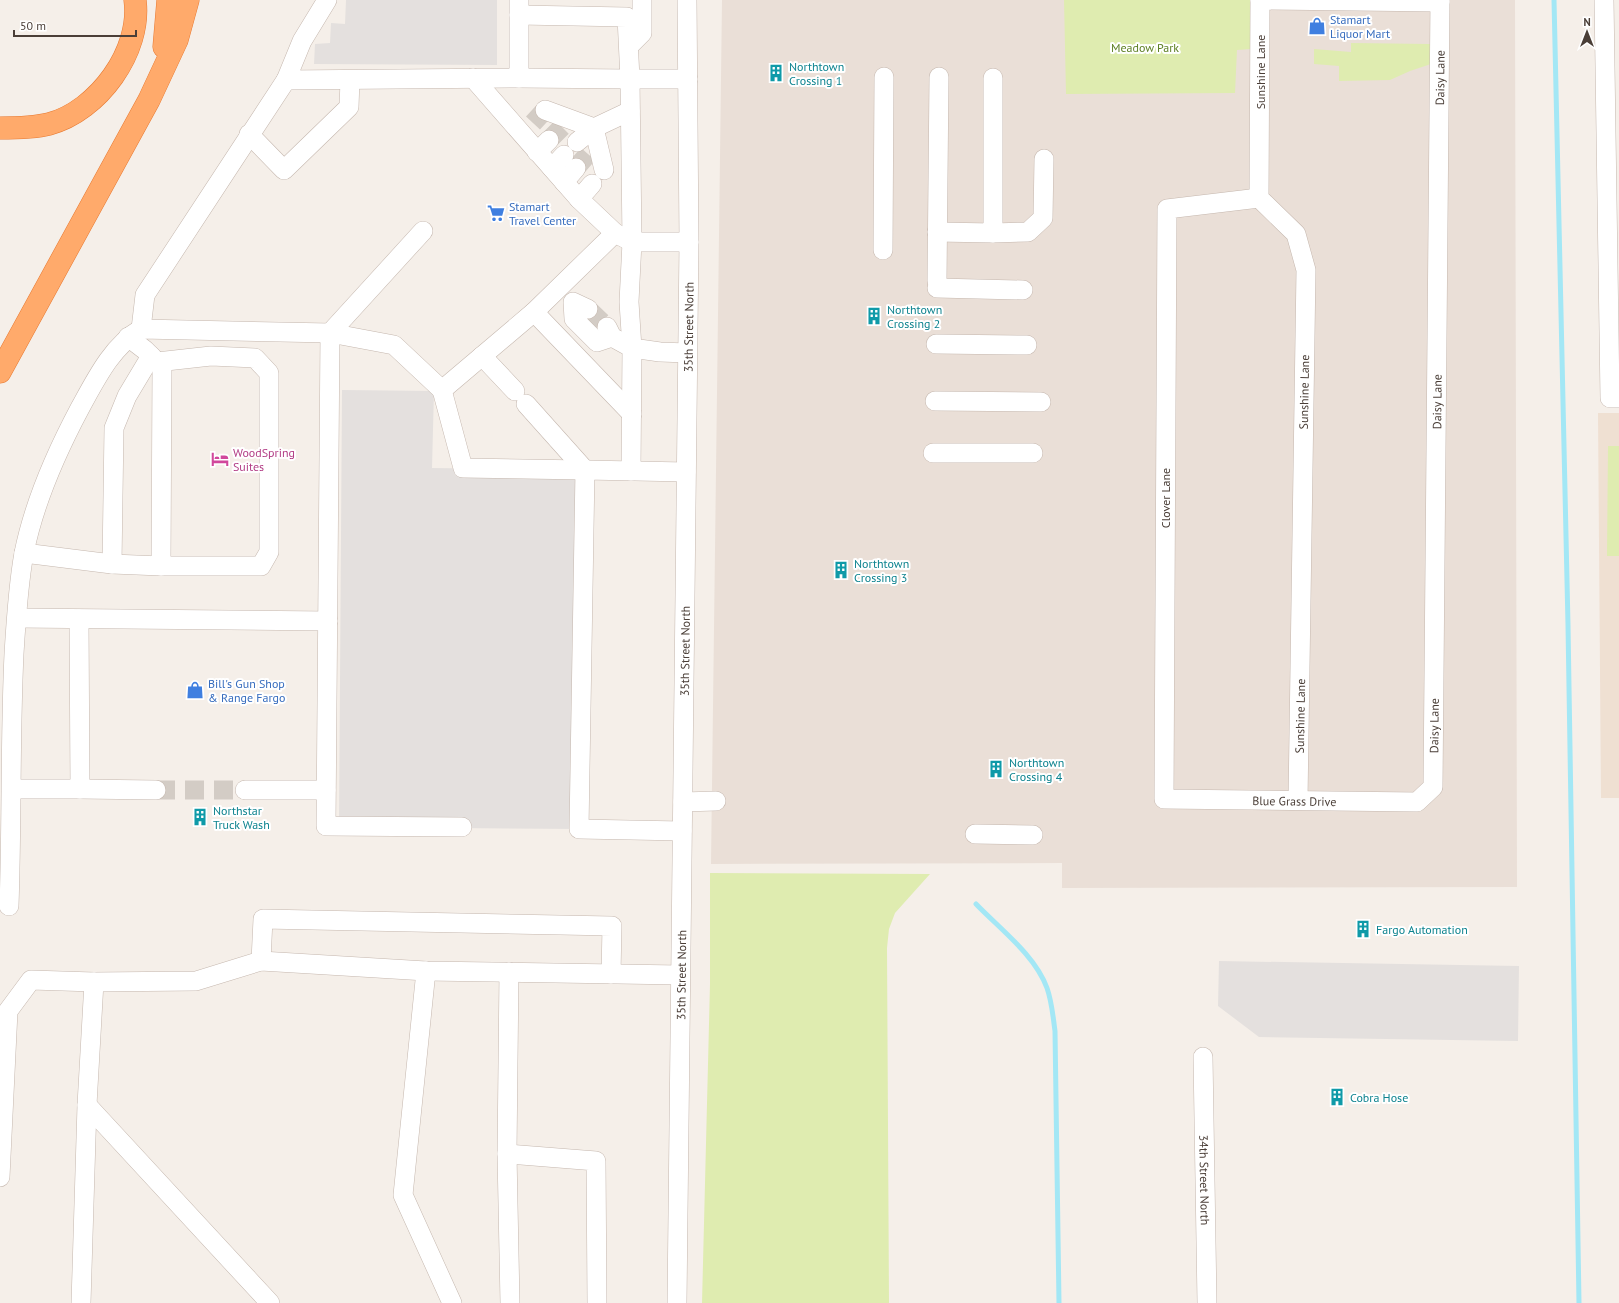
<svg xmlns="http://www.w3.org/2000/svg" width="1619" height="1303" font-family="'PT Sans',sans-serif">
  <rect width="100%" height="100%" fill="#f5efe9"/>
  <!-- residential -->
  <path fill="#eadfd7" d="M722,0H1515L1517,887L1062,888V863L711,864Z"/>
  <!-- education -->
  <path fill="#efe0d2" d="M1598,413H1619V798H1601Z"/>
  <!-- green -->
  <path fill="#dfecb0" d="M1064,0H1252L1251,49L1237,50L1235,93L1066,94Z
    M1351,43L1430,44L1431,64L1410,71L1390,80L1339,81V66L1314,64V49L1351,52Z
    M1608,446H1619V556H1607Z
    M710,873L930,874L895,913L889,929L887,948L889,1303H702L710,984Z"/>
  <!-- parking -->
  <path fill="#e4e0de" d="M346,0H497V65L314,64L315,44L330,43L331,23L345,24Z
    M342,390L434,391L432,468L585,470L579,829L339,827Z
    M1219,961L1519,966L1518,1041L1259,1037L1218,1006Z"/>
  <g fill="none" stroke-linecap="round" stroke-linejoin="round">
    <!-- stream -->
    <path stroke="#a3e7f5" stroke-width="5" d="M1554,0L1568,625L1579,1303
      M976,904C1000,929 1035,955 1047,988C1052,1002 1053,1017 1055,1031L1059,1303"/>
    <!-- minor-tunnel -->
    <path stroke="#d3ccc5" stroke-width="19" stroke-dasharray="19 10" stroke-linecap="butt" d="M533,123L545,110
      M549,140L562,127
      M576,168L588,154
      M588,309L607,327
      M156,790H245"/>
    <!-- minor casing -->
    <g stroke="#c5b7ae" stroke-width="20">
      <g id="minor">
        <path d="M327,0L302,41L286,80L519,78V0"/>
        <path d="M1260,0L1259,198L1296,234L1306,270L1298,800"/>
        <path d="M1260,0L1440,2"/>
        <path d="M1604,0L1610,398H1619"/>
        <path d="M629,46L642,33V0"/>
        <path d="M473,78L579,199L615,233L632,242H689"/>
        <path d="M519,78L630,79L627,17L519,15"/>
        <path d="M545,110L594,128L630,111"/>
        <path d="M594,128L604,170"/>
        <path d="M249,134L284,170L349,107L350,80"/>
        <path d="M577,142L594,128"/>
        <path d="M537,152L549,140"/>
        <path d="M552,168L564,155"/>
        <path d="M564,182L576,168"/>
        <path id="s1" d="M1259,198L1167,209L1164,799L1417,802L1433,787L1440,0"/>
        <path d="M579,199L592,184"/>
        <path d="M423,231L330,333L326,826L462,827"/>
        <path d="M937,232L993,233V78"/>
        <path d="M993,233L1028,232L1043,218L1044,159"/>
        <path d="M883,250L884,77"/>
        <path d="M937,281L939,77"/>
        <path d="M937,288L1023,290"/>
        <path d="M588,309L573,302L574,319L597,342L612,337"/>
        <path d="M534,312L632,414"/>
        <path d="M607,327L612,337L632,348L631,471"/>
        <path d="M141,329L145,295L286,80"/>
        <path d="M936,344L1027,345"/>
        <path d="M687,353L660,352L632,348L629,302L632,242L630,79H688"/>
        <path d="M482,356L515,391"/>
        <path d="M157,362L211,356L255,358L269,373V552L261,566H161"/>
        <path d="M442,390L463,468L585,470"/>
        <path d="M935,401L1041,402"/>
        <path d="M526,404L585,470"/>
        <path d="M933,453H1033"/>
        <path d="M24,553L112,564L161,566L162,367L145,350L128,337"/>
        <path d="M112,564L114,428L127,396L151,356"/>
        <path d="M17,618L328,621"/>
        <path d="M12,789H80L79,619"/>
        <path d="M80,789L156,790"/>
        <path d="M245,790H326"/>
        <path d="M683,802L716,801"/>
        <path d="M682,831L579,829L585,470L686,472"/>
        <path d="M975,834L1033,835"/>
        <path d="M9,906C12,822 10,738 14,654C16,621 18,586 24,553C34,503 56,453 80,408C96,379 112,346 141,329L330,333L394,345L442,390L534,312L615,233"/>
        <path d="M261,961L263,919L612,926L611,974"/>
        <path d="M426,971L403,1195L452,1303"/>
        <path id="s2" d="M1203,1057L1207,1303"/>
        <path d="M87,1105L270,1303"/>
        <path d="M507,1154L509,972"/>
        <path d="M0,1177L8,1011L31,980L94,982L196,981L261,961L426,971L680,975"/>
        <path d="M81,1303L87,1105L94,982"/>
        <path d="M510,1303L507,1154L596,1161L597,1303"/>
        <path id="s3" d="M677,1303L689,242L687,0"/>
      </g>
    </g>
    <!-- highway casing -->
    <g stroke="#e77931" stroke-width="23">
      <path id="highway" d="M164,47L168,0
        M0,128C16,128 33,128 49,124C98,111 142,51 135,0
        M0,372L149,100L177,40L188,0"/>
    </g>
    <!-- minor -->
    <use href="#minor" stroke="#fff" stroke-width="19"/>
    <!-- highway -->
    <use href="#highway" stroke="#ffaa6b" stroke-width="22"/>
  </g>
  <!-- icons -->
  <defs>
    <g id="shop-bare" transform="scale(1.38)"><path d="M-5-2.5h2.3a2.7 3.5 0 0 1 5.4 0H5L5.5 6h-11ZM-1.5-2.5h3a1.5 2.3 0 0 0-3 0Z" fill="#3f7fe0" stroke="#fff" stroke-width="2.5" paint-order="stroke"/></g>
    <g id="building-bare" transform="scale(1.38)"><path d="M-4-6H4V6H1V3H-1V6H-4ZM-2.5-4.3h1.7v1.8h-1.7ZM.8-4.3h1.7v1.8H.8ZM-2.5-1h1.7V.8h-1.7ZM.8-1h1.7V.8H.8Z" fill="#0f9aa8" stroke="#fff" stroke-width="2.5" paint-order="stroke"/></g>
    <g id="supermarket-bare" transform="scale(1.38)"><path d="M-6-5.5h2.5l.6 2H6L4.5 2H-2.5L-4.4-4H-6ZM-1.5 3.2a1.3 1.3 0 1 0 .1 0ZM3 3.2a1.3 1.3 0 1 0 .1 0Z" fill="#3f7fe0" stroke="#fff" stroke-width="2.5" paint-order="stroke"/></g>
    <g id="hotel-bare" transform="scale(1.38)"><path d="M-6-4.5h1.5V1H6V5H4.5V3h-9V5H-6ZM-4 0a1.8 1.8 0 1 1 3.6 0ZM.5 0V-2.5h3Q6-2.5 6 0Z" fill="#d1479c" stroke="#fff" stroke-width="2.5" paint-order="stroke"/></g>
  </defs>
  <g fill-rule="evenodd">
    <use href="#shop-bare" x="1317" y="26"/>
    <use href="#building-bare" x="776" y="73"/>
    <use href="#supermarket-bare" x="496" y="213"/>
    <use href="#building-bare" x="874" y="316"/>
    <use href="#hotel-bare" x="220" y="459"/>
    <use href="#building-bare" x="841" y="570"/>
    <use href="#shop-bare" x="195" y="690"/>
    <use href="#building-bare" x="996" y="769"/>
    <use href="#building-bare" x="200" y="817"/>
    <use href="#building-bare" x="1363" y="929"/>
    <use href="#building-bare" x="1337" y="1097"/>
  </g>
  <g text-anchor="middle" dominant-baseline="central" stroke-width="4" stroke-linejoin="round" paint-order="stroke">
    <!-- shop labels -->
    <g font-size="12" fill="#366cbe" stroke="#fff" text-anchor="start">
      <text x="1330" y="19">Stamart<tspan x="1330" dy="14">Liquor Mart</tspan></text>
      <text x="509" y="206">Stamart<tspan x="509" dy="14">Travel Center</tspan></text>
      <text x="208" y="683">Bill's Gun Shop<tspan x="208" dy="14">&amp; Range Fargo</tspan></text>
    </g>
    <!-- park labels -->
    <g font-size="12" fill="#5e8025" stroke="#fff">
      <text x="1145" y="47">Meadow Park</text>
    </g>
    <!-- culture labels -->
    <g font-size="12" fill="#0d838f" stroke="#fff" text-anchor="start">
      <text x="789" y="66">Northtown<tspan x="789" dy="14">Crossing 1</tspan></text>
      <text x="887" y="309">Northtown<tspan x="887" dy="14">Crossing 2</tspan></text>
      <text x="854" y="563">Northtown<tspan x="854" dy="14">Crossing 3</tspan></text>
      <text x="1009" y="762">Northtown<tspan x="1009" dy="14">Crossing 4</tspan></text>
      <text x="213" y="810">Northstar<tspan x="213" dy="14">Truck Wash</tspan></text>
      <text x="1376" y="929">Fargo Automation</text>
      <text x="1350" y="1097">Cobra Hose</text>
    </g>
    <!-- street labels -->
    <g font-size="12" fill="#4a3e37" stroke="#fff">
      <text transform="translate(1260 72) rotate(-90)">Sunshine Lane</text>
      <text stroke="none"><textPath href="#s1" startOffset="1667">Daisy Lane</textPath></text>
      <text stroke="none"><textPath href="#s3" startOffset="976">35th Street North</textPath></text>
      <text transform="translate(1304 392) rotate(-89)">Sunshine Lane</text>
      <text stroke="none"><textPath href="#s1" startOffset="1343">Daisy Lane</textPath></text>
      <text transform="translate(1165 498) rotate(-90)">Clover Lane</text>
      <text stroke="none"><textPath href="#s3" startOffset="652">35th Street North</textPath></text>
      <text transform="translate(1300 716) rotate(-89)">Sunshine Lane</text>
      <text stroke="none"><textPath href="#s1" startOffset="1019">Daisy Lane</textPath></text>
      <text stroke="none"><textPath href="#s1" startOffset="813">Blue Grass Drive</textPath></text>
      <text stroke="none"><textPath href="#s3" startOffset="328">35th Street North</textPath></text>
      <text stroke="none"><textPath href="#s2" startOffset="123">34th Street North</textPath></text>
    </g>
    <!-- hotel labels -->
    <g font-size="12" fill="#b23c85" stroke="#fff" text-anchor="start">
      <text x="233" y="452">WoodSpring<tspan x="233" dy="14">Suites</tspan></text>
    </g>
  </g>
  <!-- north arrow -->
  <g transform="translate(1587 32)" stroke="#ffffff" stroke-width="3" paint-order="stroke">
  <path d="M0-3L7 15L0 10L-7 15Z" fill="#4a3e37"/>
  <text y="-6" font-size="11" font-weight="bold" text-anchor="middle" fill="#4a3e37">N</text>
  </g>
  <!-- scale -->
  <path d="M14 30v6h122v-6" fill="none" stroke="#4a3e37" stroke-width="2"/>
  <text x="20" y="30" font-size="12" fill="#4a3e37" stroke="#ffffff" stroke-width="3" paint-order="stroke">50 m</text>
</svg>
